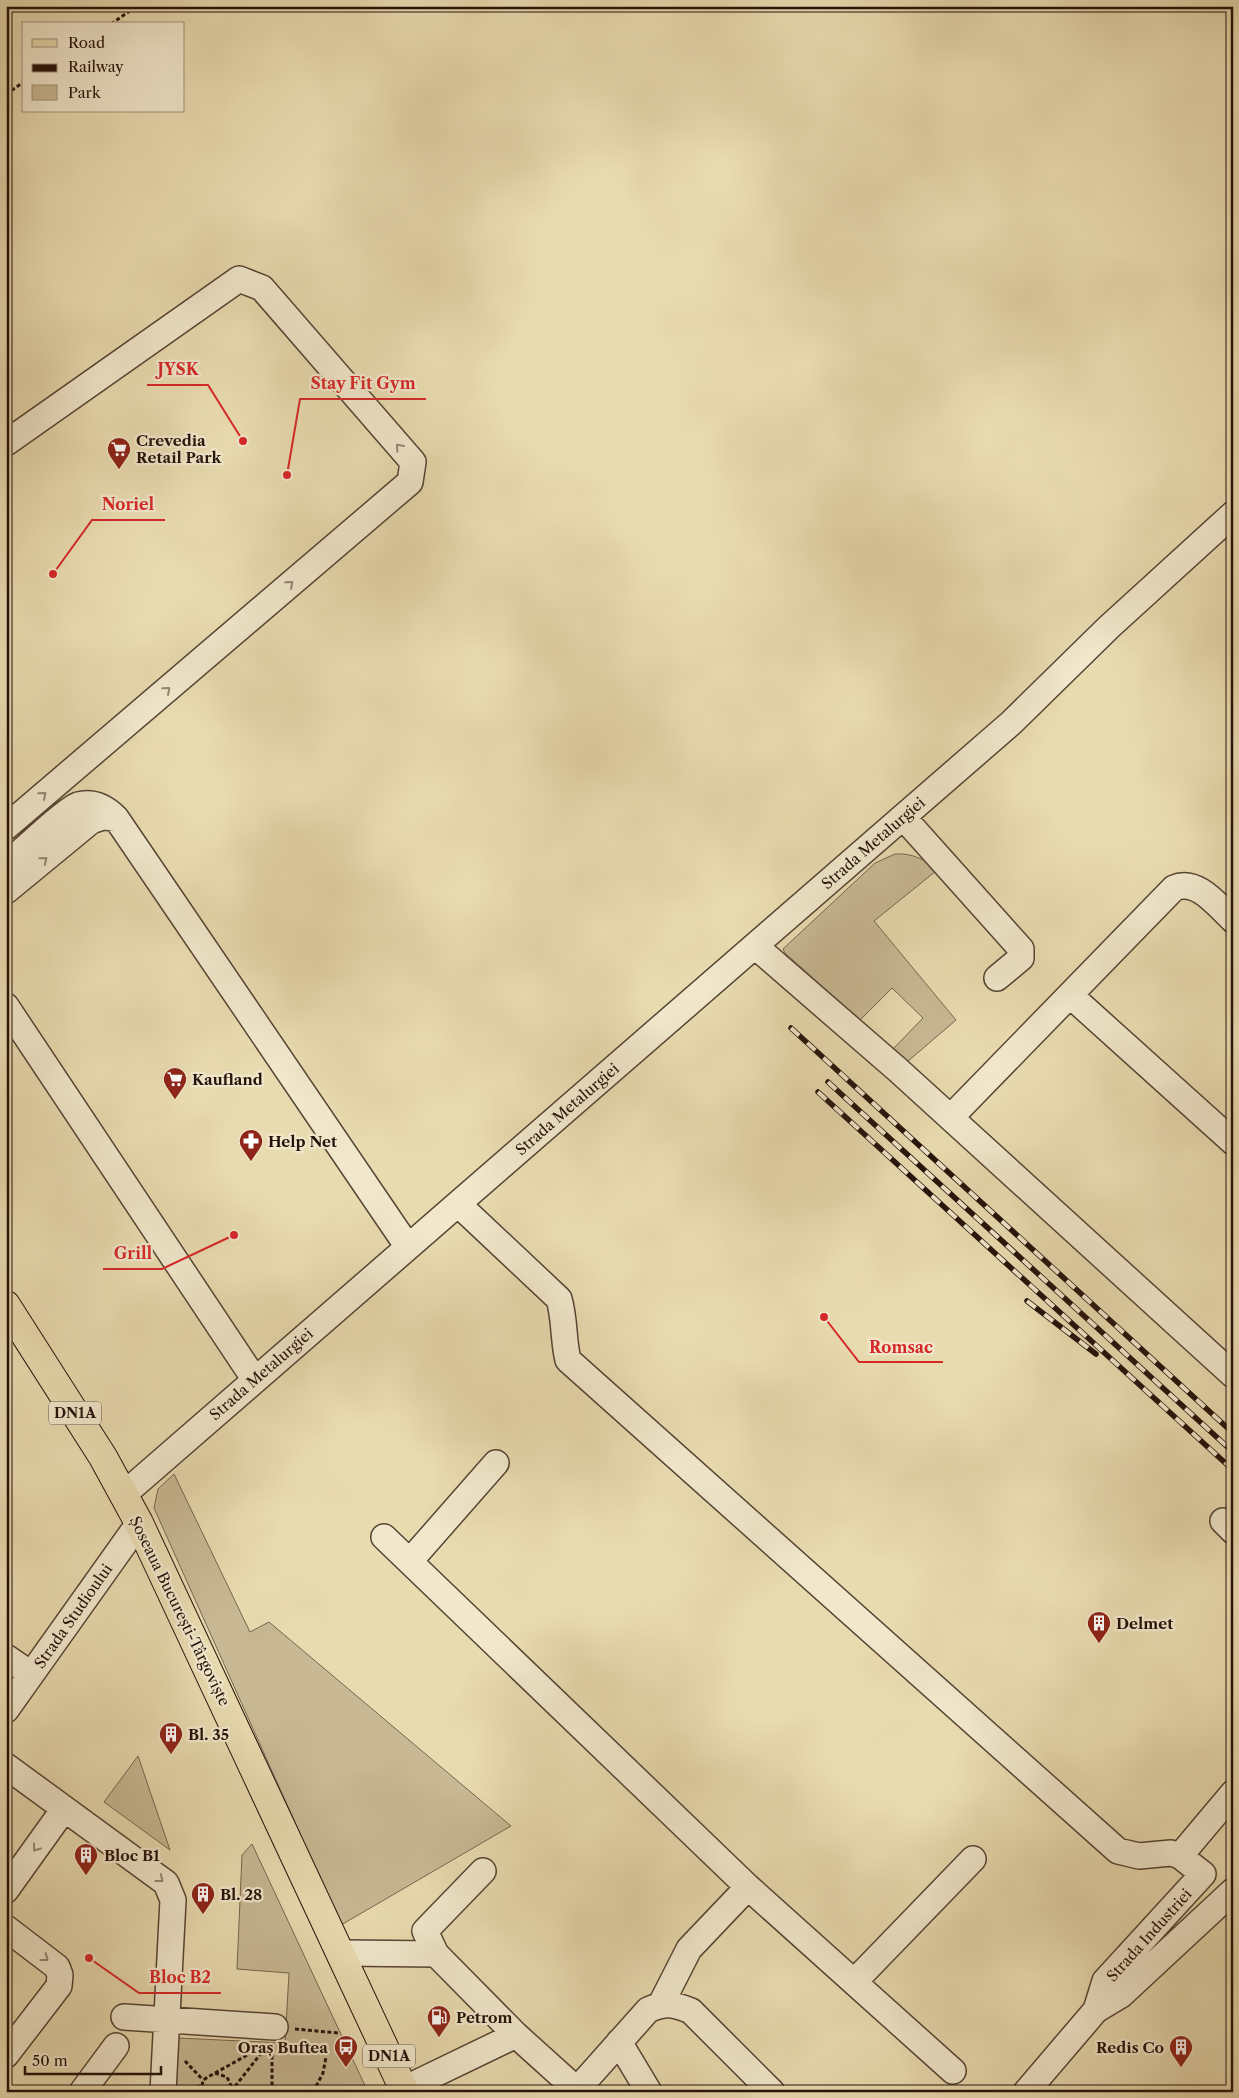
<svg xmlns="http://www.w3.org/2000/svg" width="1239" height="2098" font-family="'Libre Caslon Text',serif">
  <rect width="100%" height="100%" fill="#e9dbb0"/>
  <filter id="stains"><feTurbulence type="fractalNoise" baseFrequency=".004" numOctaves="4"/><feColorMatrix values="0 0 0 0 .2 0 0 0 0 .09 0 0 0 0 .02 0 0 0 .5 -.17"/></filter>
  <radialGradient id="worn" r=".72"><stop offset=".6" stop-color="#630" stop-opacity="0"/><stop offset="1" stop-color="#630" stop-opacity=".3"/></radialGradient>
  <!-- green -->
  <path fill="#c8b994" stroke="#76654f" d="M895,854C912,853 926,859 936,871L874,921L956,1020L907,1062L892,1050L923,1018L892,988L860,1020L785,953L783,949L875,863Z
    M174,1474L250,1632L269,1622L511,1826L341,1925L154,1508L158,1489Z
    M138,1756L170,1850L104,1802Z
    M252,1844L368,2092H174L178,2038L285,2043L289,1973L237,1969L242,1855Z"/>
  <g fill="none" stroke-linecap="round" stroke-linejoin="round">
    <!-- minor casing -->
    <g stroke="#564434" stroke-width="28">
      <path id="minor" d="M6,443L239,279L262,288L413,462L410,482L6,827
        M903,817L1021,949V958L997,978
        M6,865C19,854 66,809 78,805C94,801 106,808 116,818L408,1247
        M6,891L91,821L103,817L116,818
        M755,946L898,1070L1233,1375
        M1071,996L1233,1142
        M6,1006L255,1380
        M951,1117L1174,888C1197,878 1217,905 1233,920
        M458,1204L559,1299C565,1319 563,1340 568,1360L1118,1851L1139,1856L1171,1853L1180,1856L1203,1874L1105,1981L1096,2010L1026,2092
        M123,1495L1011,723L1109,627L1233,514
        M1223,1521L1233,1531
        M384,1537L748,1887L953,2071
        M410,1561L496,1463
        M6,1657L31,1674
        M6,1710L139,1523
        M6,1766L166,1883L173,1900L163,2092
        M1180,1856L1233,1793
        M6,1890L64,1809
        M6,1928L57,1967L60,1975L59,1986L6,2055
        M342,1953L436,1954L516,2035L577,2090
        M436,1954L425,1931L483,1871
        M854,1982L973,1859
        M661,2004L689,1949L748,1887
        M1096,2010L1121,1995L1233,1891
        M124,2017L275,2027
        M619,2042L649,2092
        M404,2089L516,2035
        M82,2092L116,2046
        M575,2092L648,2010C666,2002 674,2004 691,2011L772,2092"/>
    </g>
    <!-- major casing -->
    <g stroke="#25110a" stroke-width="30">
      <path id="major" d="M6,1305L103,1457L139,1523L405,2092"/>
    </g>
    <!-- path -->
    <path stroke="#25110a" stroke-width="3" stroke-dasharray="4 2.5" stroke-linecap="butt" d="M111,24L137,6
      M6,94L24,82
      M295,2029L338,2033
      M185,2061L203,2080
      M215,2073L260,2048
      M185,2092L200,2086
      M201,2092L203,2080L215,2073L227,2077L232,2088
      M234,2092L233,2089L266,2047
      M272,2092V2046
      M313,2092L323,2073L326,2057"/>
    <!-- minor -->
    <use href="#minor" stroke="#f1e8cc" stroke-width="25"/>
    <!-- major -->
    <use href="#major" stroke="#e9dbb0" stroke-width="28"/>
    <!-- rail casing -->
    <g stroke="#25110a" stroke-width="5.5">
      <path id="rail" d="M791,1028L1233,1433
        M828,1082L1233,1452
        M818,1092L1233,1470
        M1027,1301L1096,1354"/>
    </g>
    <!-- rail -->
    <use href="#rail" stroke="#f1e8cc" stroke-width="4" stroke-dasharray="11" stroke-linecap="butt"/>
  </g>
  <!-- one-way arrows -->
  <defs><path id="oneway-chevron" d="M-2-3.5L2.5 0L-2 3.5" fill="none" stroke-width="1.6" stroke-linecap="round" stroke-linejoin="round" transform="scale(1.25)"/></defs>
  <g stroke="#958775">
    <use href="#oneway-chevron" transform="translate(399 447) rotate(-131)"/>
    <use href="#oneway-chevron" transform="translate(290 584) rotate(-41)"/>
    <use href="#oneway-chevron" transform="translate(167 690) rotate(-41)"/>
    <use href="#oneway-chevron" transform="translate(43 795) rotate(-41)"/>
    <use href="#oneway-chevron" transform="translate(44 860) rotate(-39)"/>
    <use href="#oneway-chevron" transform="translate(36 1848) rotate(126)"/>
    <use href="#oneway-chevron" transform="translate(160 1879) rotate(38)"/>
    <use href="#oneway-chevron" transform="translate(45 1958) rotate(37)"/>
  </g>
  <!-- icons -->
  <defs>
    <g id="supermarket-pin" transform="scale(1.25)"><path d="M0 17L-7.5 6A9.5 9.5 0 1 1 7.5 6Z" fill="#8f2418" stroke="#f1e8cc"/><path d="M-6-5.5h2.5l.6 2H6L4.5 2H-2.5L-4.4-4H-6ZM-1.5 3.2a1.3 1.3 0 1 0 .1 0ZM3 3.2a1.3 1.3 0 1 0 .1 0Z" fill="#fff"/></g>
    <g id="pharmacy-pin" transform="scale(1.25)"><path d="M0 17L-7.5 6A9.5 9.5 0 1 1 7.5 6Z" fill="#8f2418" stroke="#f1e8cc"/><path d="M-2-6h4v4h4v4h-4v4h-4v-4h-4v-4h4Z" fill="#fff"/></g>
    <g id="building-pin" transform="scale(1.25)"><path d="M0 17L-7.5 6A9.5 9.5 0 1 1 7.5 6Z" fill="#8f2418" stroke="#f1e8cc"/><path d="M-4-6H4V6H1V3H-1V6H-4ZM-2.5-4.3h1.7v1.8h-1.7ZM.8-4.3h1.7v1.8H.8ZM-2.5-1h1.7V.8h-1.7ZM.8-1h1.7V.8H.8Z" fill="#fff"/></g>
    <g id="fuel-pin" transform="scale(1.25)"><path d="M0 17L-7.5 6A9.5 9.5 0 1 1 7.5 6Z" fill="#8f2418" stroke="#f1e8cc"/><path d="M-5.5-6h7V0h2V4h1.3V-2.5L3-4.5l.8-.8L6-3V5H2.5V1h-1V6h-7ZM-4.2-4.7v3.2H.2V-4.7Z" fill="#fff"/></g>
    <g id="bus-pin" transform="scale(1.25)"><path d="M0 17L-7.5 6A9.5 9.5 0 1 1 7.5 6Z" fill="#8f2418" stroke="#f1e8cc"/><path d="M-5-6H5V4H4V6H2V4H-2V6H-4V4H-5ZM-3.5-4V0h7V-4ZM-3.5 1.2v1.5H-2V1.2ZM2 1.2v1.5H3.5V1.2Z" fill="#fff"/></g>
  </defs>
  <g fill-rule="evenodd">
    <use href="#supermarket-pin" x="119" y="449"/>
    <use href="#supermarket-pin" x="175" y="1079"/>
    <use href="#pharmacy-pin" x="251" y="1141"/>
    <use href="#building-pin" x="1099" y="1623"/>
    <use href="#building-pin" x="171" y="1734"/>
    <use href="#building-pin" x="86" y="1855"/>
    <use href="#building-pin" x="203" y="1894"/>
    <use href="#fuel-pin" x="439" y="2017"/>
    <use href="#bus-pin" x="346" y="2047"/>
    <use href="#building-pin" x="1181" y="2047"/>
  </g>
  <g text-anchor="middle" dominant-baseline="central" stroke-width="4.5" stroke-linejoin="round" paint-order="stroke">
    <!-- shield labels -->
    <g fill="#f1e8cc" stroke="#625244" stroke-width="1">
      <rect x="49" y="1401.5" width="52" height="23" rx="4"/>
      <rect x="363" y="2044.5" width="52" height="23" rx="4"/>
    </g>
    <g font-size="14" font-weight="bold" fill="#25110a">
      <text x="75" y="1413">DN1A</text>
      <text x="389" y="2056">DN1A</text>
    </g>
    <!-- poi labels -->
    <g font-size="15" font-weight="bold" fill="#25110a" stroke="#f1e8cc" text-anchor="start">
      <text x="136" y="440">Crevedia<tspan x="136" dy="17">Retail Park</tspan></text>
      <text x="192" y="1079">Kaufland</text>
      <text x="268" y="1141">Help Net</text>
      <text x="1116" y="1623">Delmet</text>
      <text x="188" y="1734">Bl. 35</text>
      <text x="104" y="1855">Bloc B1</text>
      <text x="220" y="1894">Bl. 28</text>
      <text x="456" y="2017">Petrom</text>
      <text x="328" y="2047" text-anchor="end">Oraș Buftea</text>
      <text x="1164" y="2047" text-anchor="end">Redis Co</text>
    </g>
    <!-- street labels -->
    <g font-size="15" fill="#25110a" stroke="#f1e8cc">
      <text transform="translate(873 843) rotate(-41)">Strada Metalurgiei</text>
      <text transform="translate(567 1109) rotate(-41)">Strada Metalurgiei</text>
      <text transform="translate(261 1374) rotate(-41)">Strada Metalurgiei</text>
      <text transform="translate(180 1611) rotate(64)">Șoseaua București-Târgoviște</text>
      <text transform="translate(73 1616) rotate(-55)">Strada Studioului</text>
      <text transform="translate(1149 1935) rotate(-48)">Strada Industriei</text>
    </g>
  </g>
  <!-- callouts -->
  <path fill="none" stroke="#d62828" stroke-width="2" d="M243 441L208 385H147M287 475L300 399H426M53 574L92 520H165M234 1235L162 1269H103M824 1317L859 1362H943M89 1958L139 1993H221"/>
  <g fill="#d62828" stroke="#f1e8cc" stroke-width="2">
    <circle cx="243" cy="441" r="5"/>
    <circle cx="287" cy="475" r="5"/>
    <circle cx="53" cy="574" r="5"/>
    <circle cx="234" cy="1235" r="5"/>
    <circle cx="824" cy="1317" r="5"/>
    <circle cx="89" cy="1958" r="5"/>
  </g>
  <g font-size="16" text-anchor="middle" font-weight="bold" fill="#d62828" stroke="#f1e8cc" stroke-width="4.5" stroke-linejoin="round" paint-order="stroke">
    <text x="178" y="375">JYSK</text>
    <text x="363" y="389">Stay Fit Gym</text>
    <text x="128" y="510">Noriel</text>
    <text x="133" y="1259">Grill</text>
    <text x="901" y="1353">Romsac</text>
    <text x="180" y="1983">Bloc B2</text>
  </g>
  <!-- margin -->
  <rect width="1239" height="2098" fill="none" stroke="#e9dbb0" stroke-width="25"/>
  <rect x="8" y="8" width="1224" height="2083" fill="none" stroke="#25110a" stroke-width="2.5"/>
  <rect x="12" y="12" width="1214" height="2073" fill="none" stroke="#25110a"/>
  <!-- legend -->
  <rect x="22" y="22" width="162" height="90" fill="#f1e8cc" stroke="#9f927e"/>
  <rect x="32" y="39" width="25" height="8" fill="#e9dbb0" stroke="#9f927e"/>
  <text x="68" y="48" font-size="15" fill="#25110a">Road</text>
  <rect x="32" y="64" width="25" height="8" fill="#25110a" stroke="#9f927e"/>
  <text x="68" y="72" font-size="15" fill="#25110a">Railway</text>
  <rect x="32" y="85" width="25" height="15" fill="#c8b994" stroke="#9f927e"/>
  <text x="68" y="98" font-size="15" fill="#25110a">Park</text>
  <!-- scale -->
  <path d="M25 2066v8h136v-8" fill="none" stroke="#25110a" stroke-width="2.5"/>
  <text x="32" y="2066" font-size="15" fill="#25110a" stroke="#f1e8cc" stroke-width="4" paint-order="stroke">50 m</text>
  <rect width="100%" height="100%" filter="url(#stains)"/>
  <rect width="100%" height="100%" fill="url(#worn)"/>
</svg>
